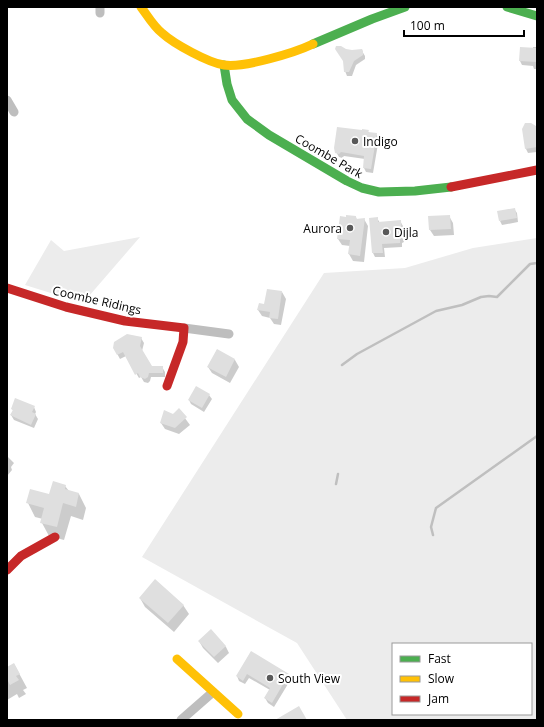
<svg xmlns="http://www.w3.org/2000/svg" width="544" height="727" font-family="'Open Sans',sans-serif">
  <rect width="100%" height="100%" fill="#fff"/>
  <!-- green -->
  <path fill="#ececec" fill-rule="evenodd" d="M140,237L83,303L25,285L51,240L64,251Z
    M537,238V720H347L297,643L142,557L324,273L405,268L473,248ZM393,644H531V714H393Z"/>
  <!-- shadow -->
  <path fill="#0003" d="M533,47H537V69H534L533,66L522,65L520,61L533,49Z
    M345,50L362,51L365,56V59L356,65L352,76H347L345,71L344,62Z
    M535,127L537,130V152L528,153L526,149L523,129Z
    M368,131L369,133L376,134L379,138L373,173L366,172L364,168L365,159L344,156L342,158L339,157L336,152Z
    M514,209L517,213L518,222L502,225L500,221Z
    M449,216L453,223L454,235L434,236L430,230Z
    M356,217L357,220L364,219L368,226L364,262L353,261L349,254L350,246L342,245L338,239Z
    M370,218H377L380,223L400,221L403,226L404,242L402,243V247L384,248L385,257H375L373,253Z
    M282,292L286,299L281,325L274,324L270,318L262,316L258,310Z
    M141,338L144,343L142,351L151,367H162L165,372V377H151L150,381L148,383L144,382L141,377L139,378L126,356L120,359L114,348Z
    M217,350L235,360L239,367L230,383L212,373L208,367Z
    M209,395L212,399L204,412L191,404L189,400Z
    M34,407L36,412L35,414L38,419L34,428L14,420L11,415L13,411L12,408Z
    M179,410L190,425L179,434L165,429L161,423Z
    M7,456L14,463L11,467L12,470L7,476Z
    M65,486L69,491L79,494L86,508L83,520L71,516L64,540L49,536L42,523L43,519L35,517L28,503L50,495Z
    M140,598L183,605L189,614L174,632L145,607Z
    M211,630L226,647L229,653L218,663L203,648L199,641Z
    M251,652L288,674L291,679L274,707L268,703L265,698L270,690L249,678L245,684L239,681L237,676Z
    M14,664L27,688L23,690L26,694L19,698L17,694L7,700V668Z"/>
  <g fill="none" stroke-linecap="round" stroke-linejoin="round">
    <!-- stream -->
    <path stroke="#bfbfbf" stroke-width="2.5" d="M342,365L357,354L436,311L462,305L481,297L489,296L497,297L530,264L537,263
      M336,484L338,474
      M433,535L431,527L436,508L537,436"/>
  </g>
  <!-- building -->
  <path fill="#dfdfdf" d="M336,46H341L346,49L352,50L362,49L363,51V55L354,61L349,72H344L343,61L335,49Z
    M520,47L537,48V62L519,61Z
    M525,123H531L536,126L537,147L525,149L522,129Z
    M337,127L362,130V129L369,130L368,132L377,133L371,169L363,168L364,156L341,152L339,154L335,153L334,148Z
    M515,208L517,218L499,221L497,211Z
    M346,215L356,216V219L365,218L360,256L348,254L350,240L337,239L340,216L346,217Z
    M450,215L451,229L429,230L428,216Z
    M378,217V222L401,220L402,238L400,239V243L382,244L383,253H372L369,218Z
    M267,289L282,291L278,319L269,318L270,312L257,310L259,303L264,304Z
    M127,334L142,337L140,346L152,366H163V373H149L148,377L145,379L140,377L138,373L135,375L123,352L117,355L113,348L114,342Z
    M217,349L235,359L226,377L207,367Z
    M196,386L210,394L202,408L188,400Z
    M15,398L35,406L32,412L36,414L31,425L10,415L13,410L11,409Z
    M179,408L187,417L175,428L160,423L164,410L173,414Z
    M53,481L66,485L65,489L79,493L76,507L63,503L57,527L40,523L44,508L26,503L30,489L49,494Z
    M155,579L184,605L168,623L139,598Z
    M211,629L226,646L214,657L198,641Z
    M251,651L289,674L272,703L264,698L270,688L247,674L243,681L236,676Z
    M14,663L20,674L16,676L19,680L10,685L7,679V667Z
    M299,706L307,720H275Z"/>
  <g fill="none" stroke-linecap="round" stroke-linejoin="round">
    <!-- street -->
    <path stroke="#bebebe" stroke-width="9" d="M100,7V13
      M7,100L14,112
      M184,328L229,334
      M181,720L213,692"/>
    <!-- fast -->
    <path stroke="#4caf50" stroke-width="9" d="M507,7L537,16
      M313,44L372,19L405,7
      M224,65L227,84L232,100L247,119L269,135L347,181L362,188L379,192L415,191L451,187"/>
    <!-- slow -->
    <path stroke="#ffc107" stroke-width="9" d="M141,7C147,15 154,27 162,33C174,44 209,63 224,65C244,68 294,53 313,44
      M177,659L238,714"/>
    <!-- jam -->
    <path stroke="#c62828" stroke-width="9" d="M451,187L537,170
      M7,288L66,307L125,321L184,328L183,342L167,386
      M7,570L21,556L55,537"/>
  </g>
  <!-- markers -->
  <g fill="#595959" stroke="#fff" stroke-width="1.5">
    <circle cx="355" cy="141" r="4"/>
    <circle cx="350" cy="228" r="4"/>
    <circle cx="386" cy="232" r="4"/>
    <circle cx="270" cy="678" r="4"/>
  </g>
  <g text-anchor="middle" dominant-baseline="central" stroke-width="4" stroke-linejoin="round" paint-order="stroke">
    <!-- poi labels -->
    <g font-size="12" fill="#000" stroke="#fff" text-anchor="start">
      <text x="363" y="141">Indigo</text>
      <text x="342" y="228" text-anchor="end">Aurora</text>
      <text x="394" y="232">Dijla</text>
      <text x="278" y="678">South View</text>
    </g>
    <!-- street labels -->
    <g font-size="12" fill="#000" stroke="#fff">
      <text transform="translate(329 156) rotate(30)">Coombe Park</text>
      <text transform="translate(97 300) rotate(13)">Coombe Ridings</text>
    </g>
  </g>
  <!-- border -->
  <rect width="544" height="727" fill="none" stroke="#000000" stroke-width="16"/>
  <!-- legend -->
  <rect x="392" y="643" width="140" height="72" fill="#ffffff" stroke="#999999"/>
  <rect x="400" y="656" width="20" height="6" fill="#4caf50" stroke="#999999"/>
  <text x="428" y="663" font-size="12" fill="#000000">Fast</text>
  <rect x="400" y="676" width="20" height="6" fill="#ffc107" stroke="#999999"/>
  <text x="428" y="683" font-size="12" fill="#000000">Slow</text>
  <rect x="400" y="696" width="20" height="6" fill="#c62828" stroke="#999999"/>
  <text x="428" y="703" font-size="12" fill="#000000">Jam</text>
  <!-- scale -->
  <path d="M404 30v6h120v-6" fill="none" stroke="#000000" stroke-width="2"/>
  <text x="410" y="30" font-size="12" fill="#000000" stroke="#ffffff" stroke-width="3" paint-order="stroke">100 m</text>
</svg>
